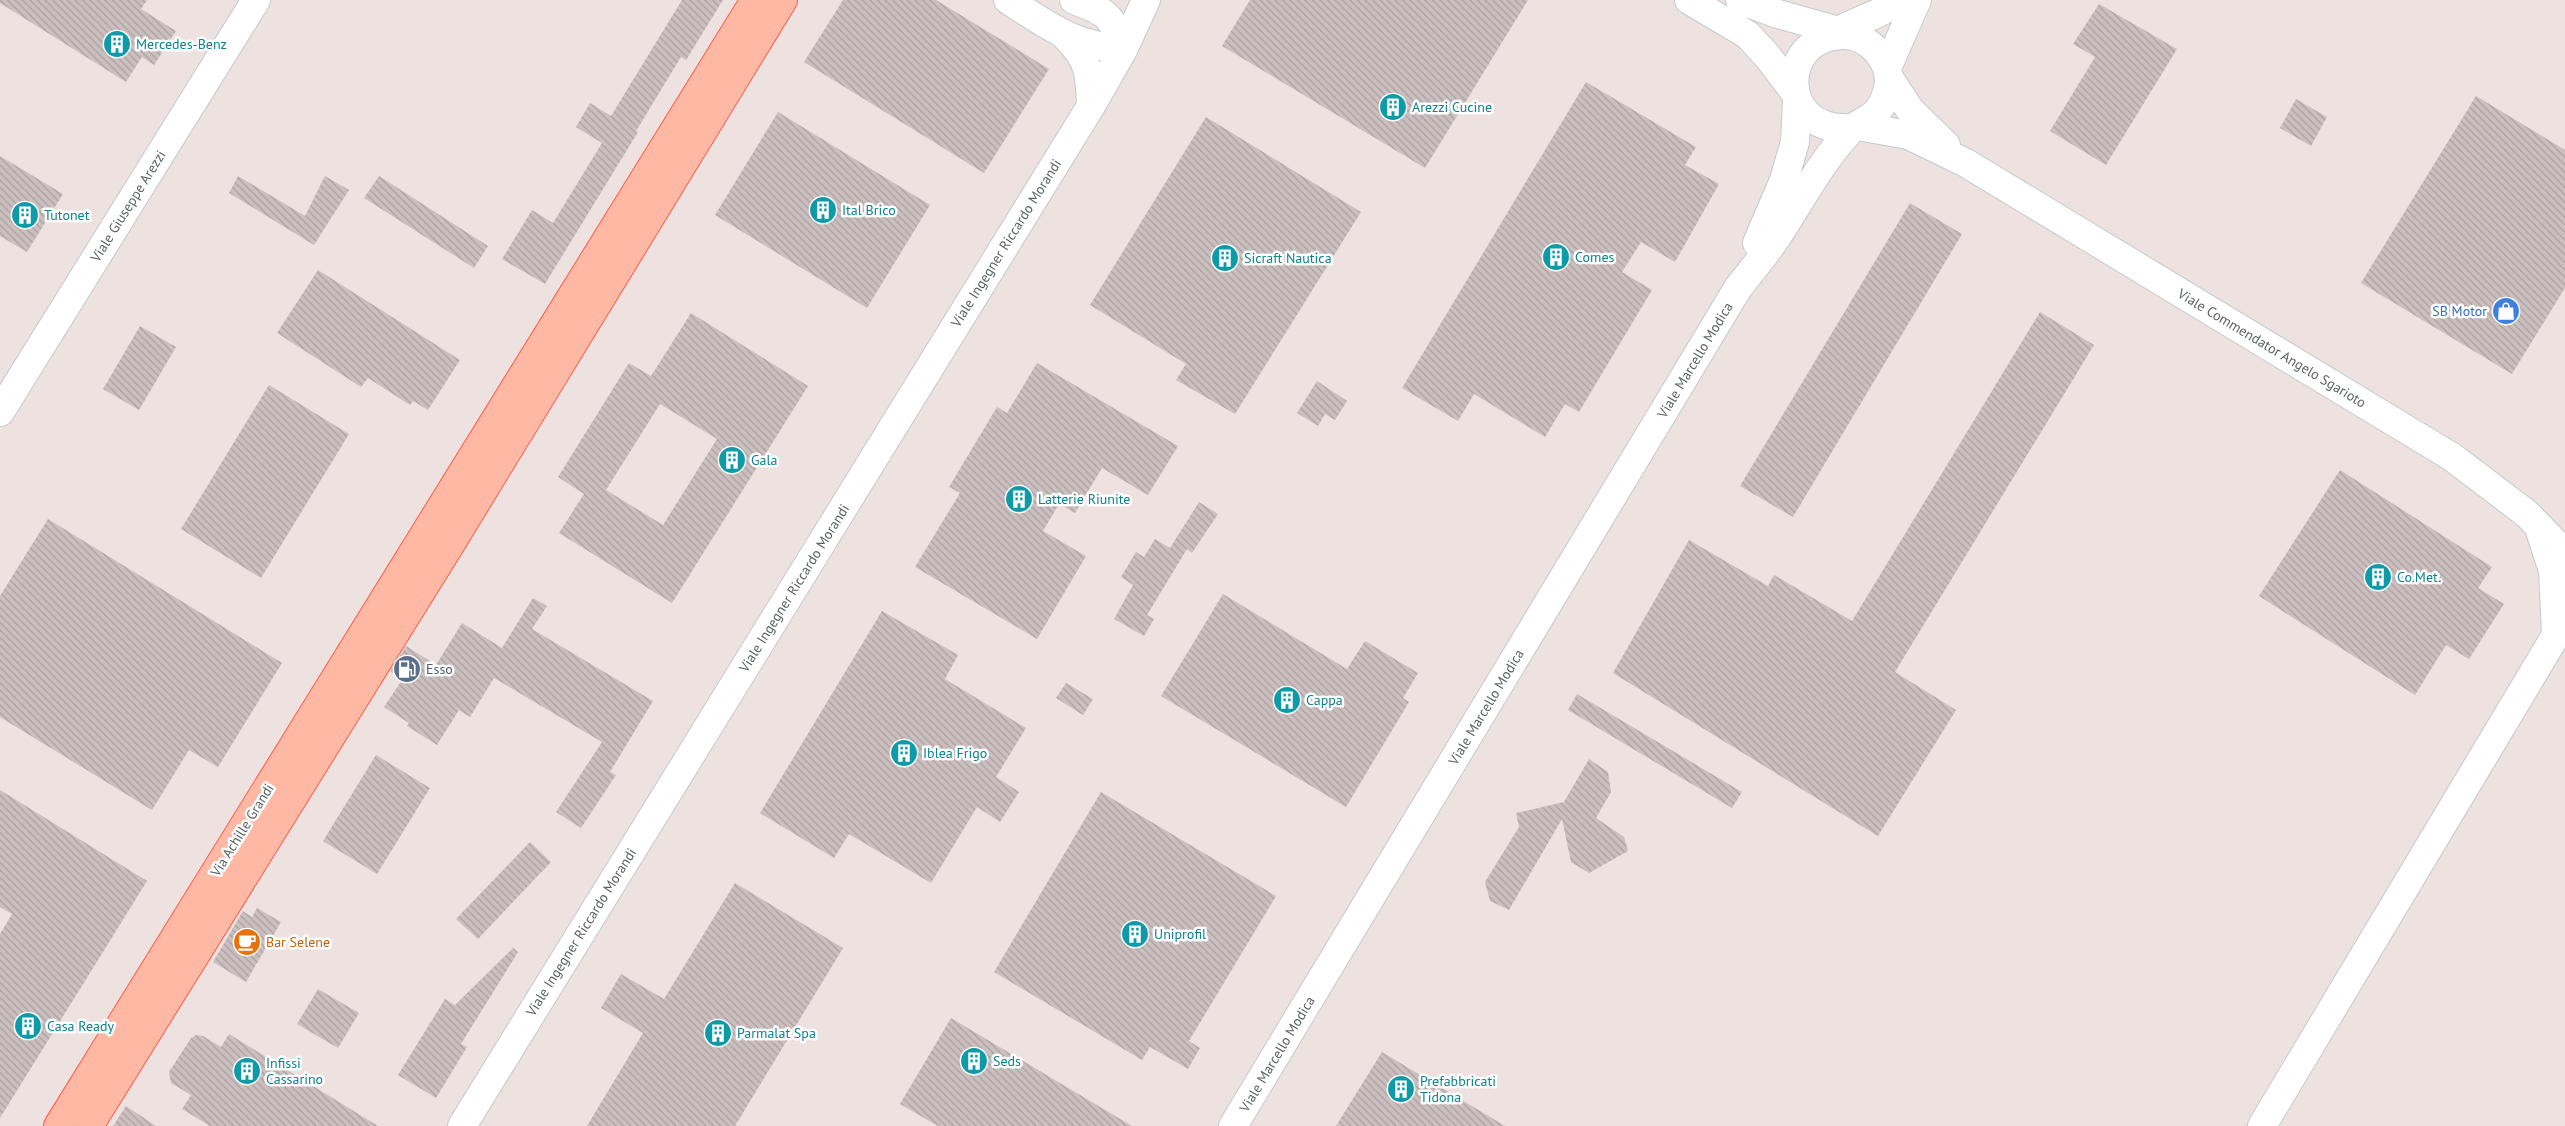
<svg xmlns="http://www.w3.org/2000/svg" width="2565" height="1126" font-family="'PT Sans',sans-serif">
  <defs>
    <pattern id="building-back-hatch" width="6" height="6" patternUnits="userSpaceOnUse" patternTransform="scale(1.25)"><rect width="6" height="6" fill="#cbc0bf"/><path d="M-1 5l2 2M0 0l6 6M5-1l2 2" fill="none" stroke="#a8a09f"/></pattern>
  </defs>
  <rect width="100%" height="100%" fill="#eee2e0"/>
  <!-- building -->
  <path fill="url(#building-back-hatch)" fill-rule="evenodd" d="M0,0H147L141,9L176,31L154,65L142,57L126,82L0,3Z
    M682,0H723L686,60L681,57L636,131L638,132L545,284L502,259L532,210L553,223L602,143L576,127L590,103L611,116Z
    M843,0H936L1049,69L984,173L804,62Z
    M1250,0H1528L1425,168L1222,46Z
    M2099,4L2177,49L2106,165L2050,131L2095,57L2073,44Z
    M1586,82L1696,147L1685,165L1719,184L1675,262L1641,242L1622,272L1652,290L1579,412L1565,404L1545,437L1474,394L1458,421L1402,388Z
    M2476,96L2565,150V288L2512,374L2361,283Z
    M2296,99L2327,117L2311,146L2280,128Z
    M778,112L930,205L867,308L715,215Z
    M1206,117L1361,212L1235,414L1176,380L1186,364L1090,305Z
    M0,156L63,194L27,252L0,236Z
    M238,176L305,216L325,176L349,190L314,245L229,193Z
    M379,176L488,246L474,268L364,198Z
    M1910,203L1962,234L1793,517L1740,486Z
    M318,270L460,360L428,410L413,401L410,405L368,378L361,387L277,333Z
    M2040,312L2094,345L1895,672L1956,710L1878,836L1613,673L1689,540L1768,586L1774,575L1852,621Z
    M691,313L808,386L672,603L559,533L584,494L558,477L629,363L651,376ZM660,404L717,439L663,525L606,490Z
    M140,326L176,347L139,410L103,389Z
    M1037,363L1178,446L1148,495L1102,468L1075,513L1059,504L1043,531L1086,556L1037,639L915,567L960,493L949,487L997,407L1007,413Z
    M1317,381L1347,401L1335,420L1325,414L1318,426L1297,413Z
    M269,385L349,434L261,578L181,529Z
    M2340,470L2492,567L2478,588L2504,604L2469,659L2446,645L2415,695L2259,596Z
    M1199,502L1218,514L1192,553L1187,549L1147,615L1154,619L1144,636L1114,619L1133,585L1121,577L1136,552L1144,557L1155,539L1170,548Z
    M48,519L282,663L218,767L189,750L152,810L0,717V596Z
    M1223,594L1347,669L1365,641L1418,673L1403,698L1409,702L1346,807L1161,696Z
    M533,598L547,606L532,629L653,701L610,772L616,775L581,828L556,812L602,742L494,678L470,717L459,710L437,745L407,726L409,723L384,707L402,680L390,671L406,646L436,665L462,623L502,648Z
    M882,611L958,655L945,679L1026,728L996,777L1019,792L1000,822L977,807L931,883L849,834L834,858L760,813Z
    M1066,683L1093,699L1083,715L1056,698Z
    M1577,694L1742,792L1732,808L1568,710Z
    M376,755L430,788L377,874L323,841Z
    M1589,759L1608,772L1611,792L1596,818L1624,837L1628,851L1589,873L1571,862L1562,819L1509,910L1490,901L1485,882L1519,827L1516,813L1564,802Z
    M0,790L147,881L0,1118V934L12,914L0,907Z
    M1101,792L1276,896L1189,1041L1200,1048L1188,1069L1150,1047L1142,1060L994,972Z
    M530,842L551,862L478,939L456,919Z
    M735,883L843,948L735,1126H587L643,1033L601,1008L621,974L664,999Z
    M257,908L281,922L246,982L213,962L243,911L252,917Z
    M513,948L518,952L461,1044L467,1047L436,1098L398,1075L445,999L455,1005Z
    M318,989L359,1013L338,1048L297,1024Z
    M951,1018L1132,1126H938L900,1104Z
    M229,1034L378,1126H210L182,1109L191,1095L171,1083L169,1072L191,1038L196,1035L203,1036L221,1047Z
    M1382,1052L1505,1126H1336Z
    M126,1106L156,1126H113Z"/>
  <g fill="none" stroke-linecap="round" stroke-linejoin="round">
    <!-- minor casing -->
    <g stroke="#c2cacb" stroke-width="30">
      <path id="minor" d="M1008,0C1046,24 1077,49 1124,48
        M1074,0C1107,12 1111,15 1124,48
        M1689,0L1748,35L1768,57L1796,94
        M1740,0L1778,14L1849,34
        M1065,36C1089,59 1090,74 1091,106
        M1829,37C1851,20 1878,18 1898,0
        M1887,68L1917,0
        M1889,78L1910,110L1946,145
        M1858,126L1908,135L1966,163L2452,457L2527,514L2565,553
        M1757,243L1784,180L1795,142L1797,100
        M0,412L256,0
        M2540,531L2553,571L2556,634
        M462,1126L1091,106L1124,48L1146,0
        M1233,1126L1738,288C1751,271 1765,255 1777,237C1800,202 1819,165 1847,134C1862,117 1877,122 1886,95C1897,67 1872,34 1842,35C1777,37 1777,134 1852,128
        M2262,1126L2565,620"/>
    </g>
    <!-- major casing -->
    <g stroke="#fe5c49" stroke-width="30">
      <path id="major" d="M58,1126L755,0
        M89,1126L450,545L783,0"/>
    </g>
    <!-- minor -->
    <use href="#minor" stroke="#fff" stroke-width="28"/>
    <!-- major -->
    <use href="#major" stroke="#ffb8a4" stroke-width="28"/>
  </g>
  <!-- icons -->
  <defs>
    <g id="building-disc" transform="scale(1.4375)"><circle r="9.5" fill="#0f9aa8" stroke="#fff"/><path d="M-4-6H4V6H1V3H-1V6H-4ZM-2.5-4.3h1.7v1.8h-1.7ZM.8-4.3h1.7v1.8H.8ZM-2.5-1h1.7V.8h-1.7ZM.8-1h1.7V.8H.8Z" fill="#fff"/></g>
    <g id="shop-disc" transform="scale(1.4375)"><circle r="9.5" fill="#3f7fe0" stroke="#fff"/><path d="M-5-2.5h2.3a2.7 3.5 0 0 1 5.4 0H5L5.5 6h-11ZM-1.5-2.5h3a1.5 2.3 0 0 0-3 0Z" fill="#fff"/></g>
    <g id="fuel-disc" transform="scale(1.4375)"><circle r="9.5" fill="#5c6f8a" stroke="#fff"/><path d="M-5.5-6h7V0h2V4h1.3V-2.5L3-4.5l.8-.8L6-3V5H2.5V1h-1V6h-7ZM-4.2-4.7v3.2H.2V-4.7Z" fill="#fff"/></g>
    <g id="cafe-disc" transform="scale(1.4375)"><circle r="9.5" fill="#e8710a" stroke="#fff"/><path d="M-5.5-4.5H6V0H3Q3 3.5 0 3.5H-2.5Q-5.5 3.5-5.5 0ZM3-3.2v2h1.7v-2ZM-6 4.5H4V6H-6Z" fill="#fff"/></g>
  </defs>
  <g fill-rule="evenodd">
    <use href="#building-disc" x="117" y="44"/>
    <use href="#building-disc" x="1393" y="107"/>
    <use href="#building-disc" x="823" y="210"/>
    <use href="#building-disc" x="25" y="215"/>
    <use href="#building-disc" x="1556" y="257"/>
    <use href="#building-disc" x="1225" y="258"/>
    <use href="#shop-disc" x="2506" y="311"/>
    <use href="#building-disc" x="732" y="460"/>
    <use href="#building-disc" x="1019" y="499"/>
    <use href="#building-disc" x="2378" y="577"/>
    <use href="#fuel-disc" x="407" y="669"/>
    <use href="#building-disc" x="1287" y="700"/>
    <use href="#building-disc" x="904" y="753"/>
    <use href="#building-disc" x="1135" y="934"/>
    <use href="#cafe-disc" x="247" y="942"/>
    <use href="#building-disc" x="28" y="1026"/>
    <use href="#building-disc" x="718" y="1033"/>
    <use href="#building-disc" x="974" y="1061"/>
    <use href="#building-disc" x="247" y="1071"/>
    <use href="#building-disc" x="1401" y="1089"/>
  </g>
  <g text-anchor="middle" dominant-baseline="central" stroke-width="5" stroke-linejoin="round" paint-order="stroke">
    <!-- culture labels -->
    <g font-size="14" fill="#0d838f" stroke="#fff" text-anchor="start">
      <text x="136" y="44">Mercedes-Benz</text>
      <text x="1412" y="107">Arezzi Cucine</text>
      <text x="842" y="210">Ital Brico</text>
      <text x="44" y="215">Tutonet</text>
      <text x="1575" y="257">Comes</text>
      <text x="1244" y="258">Sicraft Nautica</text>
      <text x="751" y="460">Gala</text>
      <text x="1038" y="499">Latterie Riunite</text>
      <text x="2397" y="577">Co.Met.</text>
      <text x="1306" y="700">Cappa</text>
      <text x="923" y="753">Iblea Frigo</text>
      <text x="1154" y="934">Uniprofil</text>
      <text x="47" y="1026">Casa Ready</text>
      <text x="737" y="1033">Parmalat Spa</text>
      <text x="993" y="1061">Seds</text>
      <text x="266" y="1063">Infissi<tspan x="266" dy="16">Cassarino</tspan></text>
      <text x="1420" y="1081">Prefabbricati<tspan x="1420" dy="16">Tidona</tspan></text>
    </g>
    <!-- street labels -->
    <g font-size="14" fill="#596362" stroke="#fff">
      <text transform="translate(128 206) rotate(-58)">Viale Giuseppe Arezzi</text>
      <text transform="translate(1006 243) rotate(-58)">Viale Ingegner Riccardo Morandi</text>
      <text transform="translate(2272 348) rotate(31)">Viale Commendator Angelo Sgarioto</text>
      <text transform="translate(1695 360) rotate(-59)">Viale Marcello Modica</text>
      <text transform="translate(794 588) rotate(-58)">Viale Ingegner Riccardo Morandi</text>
      <text transform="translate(1486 707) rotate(-59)">Viale Marcello Modica</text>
      <text transform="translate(242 830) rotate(-58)">Via Achille Grandi</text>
      <text transform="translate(581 932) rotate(-58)">Viale Ingegner Riccardo Morandi</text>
      <text transform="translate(1277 1054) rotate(-59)">Viale Marcello Modica</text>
    </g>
    <!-- shop labels -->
    <g font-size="14" fill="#366cbe" stroke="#fff" text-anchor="end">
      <text x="2487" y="311">SB Motor</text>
    </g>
    <!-- service labels -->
    <g font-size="14" fill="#4e5e75" stroke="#fff" text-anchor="start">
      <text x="426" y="669">Esso</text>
    </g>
    <!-- food labels -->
    <g font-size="14" fill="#c56008" stroke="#fff" text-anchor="start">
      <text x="266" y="942">Bar Selene</text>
    </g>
  </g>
</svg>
